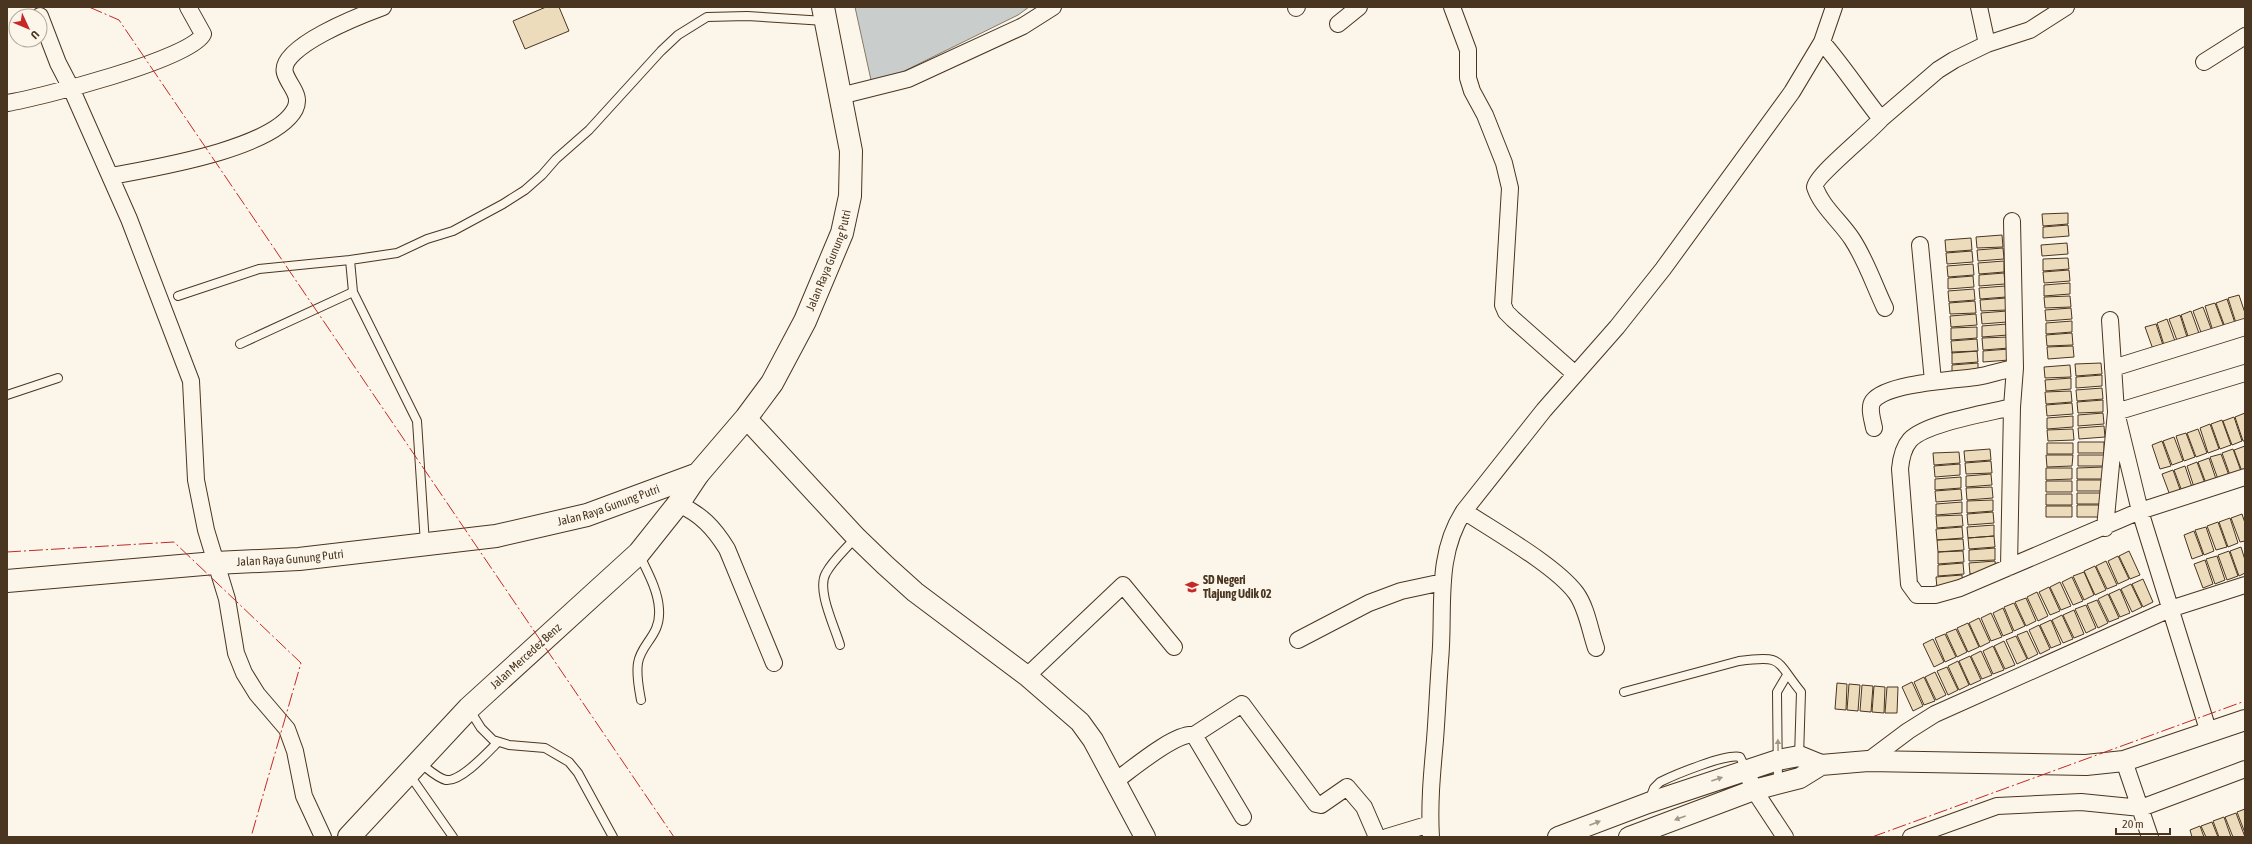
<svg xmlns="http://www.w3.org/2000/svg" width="2252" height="844" font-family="'Asap Condensed',sans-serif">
  <rect width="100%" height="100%" fill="#fbf6e9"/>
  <!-- water -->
  <path fill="#c9cecd" stroke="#887966" d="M855,7H1029L1018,15L882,82L871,80Z"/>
  <!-- building -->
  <path fill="#ecdcbc" stroke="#4a3520" d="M546,7H559L569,31L525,49L513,21Z
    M2068,213V224L2043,226L2042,214Z
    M2068,225L2069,236L2043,238V227Z
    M2002,235L2003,247L1977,248L1976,237Z
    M1971,238L1972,250L1946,252L1945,240Z
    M2067,243L2068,254L2042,256L2041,245Z
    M2003,248L2004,259L1978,261L1977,250Z
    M1972,251L1973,262L1947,264L1946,253Z
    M2068,258L2069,269L2043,271V259Z
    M2004,261V272L1979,274L1978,263Z
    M1973,264L1974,275L1948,277L1947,266Z
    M2069,270L2070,281L2044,283L2043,272Z
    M2004,273L2005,284L1979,286V275Z
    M1973,276L1974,287L1948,289V278Z
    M2070,283V294L2044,296V285Z
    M2005,286L2006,297L1980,299L1979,288Z
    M1974,289L1975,300L1949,302L1948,291Z
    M2239,295L2245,313V320L2236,323L2228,298Z
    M2070,296L2071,307L2045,308L2044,297Z
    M2006,298L2007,310L1981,311L1980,300Z
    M2227,299L2235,323L2225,327L2216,303Z
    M1975,301L1976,313L1950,314L1949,303Z
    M2215,303L2224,327L2213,331L2205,306Z
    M2203,307L2212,331L2202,335L2193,311Z
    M2071,308L2072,319L2046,321L2045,310Z
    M2007,311V322L1982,324L1981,313Z
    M2191,311L2200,336L2189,339L2181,315Z
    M1976,314L1977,325L1951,327L1950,316Z
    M2180,315L2188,340L2178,343L2169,319Z
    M2167,319L2176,344L2165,348L2157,323Z
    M2072,321V332L2046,334V323Z
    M2007,324L2008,335L1982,337V326Z
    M2156,324L2164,348L2154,352L2145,327Z
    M1977,327V338L1951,340V328Z
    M2072,333L2073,345L2047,346L2046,335Z
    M2008,337L2009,348L1983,350L1982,338Z
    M1977,339L1978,351L1952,353L1951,341Z
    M2073,346L2074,357L2048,359L2047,347Z
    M2009,349V360L1983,362V351Z
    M1977,351L1978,362L1952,364V352Z
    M1978,363V375L1952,376V365Z
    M2101,363L2102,374L2076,376L2075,364Z
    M2070,365L2071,377L2045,378L2044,367Z
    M2102,375V386L2076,388V377Z
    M2071,378V389L2046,391L2045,380Z
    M2102,388L2103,399L2077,401L2076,390Z
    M2071,391L2072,402L2046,404L2045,392Z
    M2103,400V412L2078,413L2077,402Z
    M2072,403L2073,414L2047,416L2046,405Z
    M2103,413L2104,424L2078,426V415Z
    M2245,413V441H2243L2235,417Z
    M2073,416V427L2047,429V418Z
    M2234,417L2242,441L2232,445L2223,421Z
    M2222,420L2231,445L2220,449L2211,424Z
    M2210,424L2219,449L2208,453L2200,428Z
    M2104,426L2105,437L2079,439L2078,428Z
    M2073,429L2074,440L2048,441L2047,430Z
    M2198,429L2207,453L2196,457L2187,433Z
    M2186,433L2195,457L2184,461L2176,436Z
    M2174,437L2183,461L2172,465L2163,441Z
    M2162,441L2171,466L2160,469L2152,445Z
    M2078,442H2104V453H2078Z
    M2047,443H2073V454H2047Z
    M2245,446V473L2243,474L2234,450Z
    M1990,449L1991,460L1965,462L1964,451Z
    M2233,449L2242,474L2231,478L2222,453Z
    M1959,452L1960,463L1934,465L1933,453Z
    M2221,454L2230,478L2219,482L2210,457Z
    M2046,455H2073L2072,466L2047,467Z
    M2078,455H2104V466H2078Z
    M2209,458L2217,482L2207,486L2198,462Z
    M1991,461L1992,473L1966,474L1965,463Z
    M2197,462L2206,486L2195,490L2187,466Z
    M1960,464V475L1935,477L1934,466Z
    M2185,466L2193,490L2183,494L2174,470Z
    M2104,467L2103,479H2077V468Z
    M2046,468H2072V479L2046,480Z
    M2173,470L2182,495L2171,498L2162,474Z
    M1991,474L1992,485L1966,487V476Z
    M1961,477V488L1935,490V479Z
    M2077,480H2103V491H2077Z
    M2046,481H2072V492H2046Z
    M1992,487L1993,498L1967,500L1966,488Z
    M1961,489L1962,500L1936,502L1935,491Z
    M2077,493H2103V504H2077Z
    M2046,494H2072V505H2046Z
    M1993,500V511L1967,513V501Z
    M1962,502V513L1936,515V504Z
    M2077,505H2103V517H2077Z
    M2046,506H2072V517H2046Z
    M1993,512L1994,523L1968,525L1967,514Z
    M2242,514L2245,523V541L2240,542L2231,518Z
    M1962,515L1963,526L1937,528L1936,516Z
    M2230,518L2238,543L2228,547L2219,522Z
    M2218,522L2227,547L2216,550L2207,526Z
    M1994,525V536L1968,538L1967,527Z
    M1962,527L1963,538L1937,540L1936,529Z
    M2206,527L2214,551L2204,555L2195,530Z
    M2194,531L2203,555L2192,559L2184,535Z
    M1994,536L1995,547L1969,549L1968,538Z
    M1963,539L1964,550L1938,552L1937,540Z
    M2241,547L2245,560V573L2239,576L2230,551Z
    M1995,548V560L1969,561V550Z
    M1963,551L1964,562L1938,564V552Z
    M2129,551L2140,575L2130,579L2119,556Z
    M2229,551L2238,576L2227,580L2218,555Z
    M2118,556L2129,579L2118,584L2108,561Z
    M2217,556L2225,580L2215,584L2206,559Z
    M2205,560L2213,584L2203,588L2194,564Z
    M1995,561L1996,572L1970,574L1969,563Z
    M2106,561L2117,585L2107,589L2096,566Z
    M1963,563L1964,574L1938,576V565Z
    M2095,566L2106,590L2095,595L2084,571Z
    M2084,572L2094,595L2084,600L2073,576Z
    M1962,575L1963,586L1937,588L1936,577Z
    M2072,577L2083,601L2073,605L2062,582Z
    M2143,579L2153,602L2143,607L2132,584Z
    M2060,582L2071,606L2061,610L2050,587Z
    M2131,584L2142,607L2132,612L2121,589Z
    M2049,587L2060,611L2050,615L2039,592Z
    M2120,589L2130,613L2120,617L2109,594Z
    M2037,592L2048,616L2038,621L2027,597Z
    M2108,594L2119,618L2109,622L2098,599Z
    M2026,598L2036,621L2026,626L2015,602Z
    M2097,600L2108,623L2098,628L2087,604Z
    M2014,603L2025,626L2014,631L2004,607Z
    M2086,605L2096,628L2086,633L2075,609Z
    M2003,608L2013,632L2003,636L1993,613Z
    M2074,610L2084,634L2074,638L2063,615Z
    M1991,613L2002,637L1991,641L1981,618Z
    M2062,615L2073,639L2063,643L2052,620Z
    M1979,618L1990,642L1980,647L1969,623Z
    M2051,620L2061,644L2051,648L2040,625Z
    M1968,623L1979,647L1968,652L1957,628Z
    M2039,625L2050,649L2040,654L2029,630Z
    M1956,629L1967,652L1957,657L1946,633Z
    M2027,631L2038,654L2028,659L2017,635Z
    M1945,634L1956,657L1945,662L1935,638Z
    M2016,636L2027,659L2017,664L2006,640Z
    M1933,639L1944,662L1934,667L1923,644Z
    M2004,641L2015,665L2005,669L1994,646Z
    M1993,646L2004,670L1993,674L1983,651Z
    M1981,651L1992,675L1982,679L1971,656Z
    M1970,656L1981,680L1970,685L1959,661Z
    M1958,661L1969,685L1959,690L1948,666Z
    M1947,667L1958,690L1948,695L1937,671Z
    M1935,672L1946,695L1936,700L1925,677Z
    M1924,677L1935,701L1924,705L1914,682Z
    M1912,682L1923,706L1913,711L1902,687Z
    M1837,683L1847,684L1846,710L1835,709Z
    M1849,684L1860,685L1858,711L1847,710Z
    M1862,685L1873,686L1871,712L1860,711Z
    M1874,686L1885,687L1884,713L1872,712Z
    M1887,687H1898L1897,713H1885Z
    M2245,809V833L2237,812Z
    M2236,813L2245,837H2233L2225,817Z
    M2224,817L2231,837H2219L2213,821Z
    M2212,822L2218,837H2206L2201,826Z
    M2200,826L2204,837H2192L2190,830Z"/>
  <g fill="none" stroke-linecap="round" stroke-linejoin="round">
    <!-- service casing -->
    <g stroke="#4a3520" stroke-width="10">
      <path id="service" d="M178,296L259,269L350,260
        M240,344L353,292
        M7,395L58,378
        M425,544L417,421L353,292L350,260L397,253L427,239L453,231L503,204L525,190L542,175L556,159L589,130L661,51L678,35L707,17L747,16L825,21
        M639,554C647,571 658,590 659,609C661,636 641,643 638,663C636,675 639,689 641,700
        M840,645C835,627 816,590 826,573C833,560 846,549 856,537
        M1624,692L1739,661C1784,655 1775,660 1801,692L1799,757
        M469,709L481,728L493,740L509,745L545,748L569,762L578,773L613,837
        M420,763C427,768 437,778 446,780C461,782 488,752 498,742
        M409,774L453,837
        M1778,783L1777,692L1787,675
        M1649,801L1654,788L1660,782C1674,775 1727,753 1740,757L1746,769"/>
    </g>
    <!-- minor casing -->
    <g stroke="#4a3520" stroke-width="18">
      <path id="minor" d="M1452,7L1468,50V78L1472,91L1485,115L1504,163L1510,188L1503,305L1506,312L1513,319L1574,373
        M1979,7L1987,44
        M1296,8L1297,7
        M40,16L58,63L71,88L129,219L191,381L196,480L206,530L227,599L236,653L244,673L257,694L287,729L295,751L304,796L323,837
        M1338,24L1359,7
        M1822,42C1843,66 1861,94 1881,119L1938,70L1954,60L1987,44L2030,30L2066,7
        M2204,62L2245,36
        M840,96L908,79L1023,26L1053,7
        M7,103C38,98 192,59 203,34L188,7
        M1881,119C1870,132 1815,176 1815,187C1821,206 1841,222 1852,239C1866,260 1874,285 1885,308
        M111,176C153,168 274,149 295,109C302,95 289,86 285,73C277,47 364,14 383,7
        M1920,245L1933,381
        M2113,368L2245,327
        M2012,407C1988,413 1926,423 1910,440C1903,448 1901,458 1900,469L1909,584L1917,595H1935L1960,588L2140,511L2245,477
        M1874,428C1873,421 1868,408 1873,401C1887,383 1954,380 1976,377C1990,375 2002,370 2015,368
        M678,504C701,514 714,528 727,549L774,663
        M1464,511C1494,531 1555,565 1576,593C1587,608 1590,631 1596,648
        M2105,528L2116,412L2110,320
        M2009,567L2012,407L2015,368L2012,221
        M1298,640L1369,603L1401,591L1443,582
        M1027,676L1123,585L1174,647
        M2209,733L2140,511L2116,412L2245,373
        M1194,735L1243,817
        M1868,761L1908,731L1935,714L2170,609L2245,585
        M2124,761L2150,837
        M1750,780L1754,790L1785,837
        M1114,782C1131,770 1175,732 1194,735L1242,704L1316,804L1321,805L1347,787L1364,807L1377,837
        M1387,837L1430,824
        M1431,837C1429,804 1432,773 1435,740C1437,714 1438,688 1440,661C1445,610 1434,557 1464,511L1544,410L1617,327L1663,269L1792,92L1822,42L1834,7
        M1911,837L1997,806L2081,802L2141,808L2245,769"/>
    </g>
    <!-- tertiary casing -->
    <g stroke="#4a3520" stroke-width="22">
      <path id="tertiary" d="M746,418L856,537L885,565L915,592L1027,676L1080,722L1093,740L1145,837
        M1558,837L1648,803L1778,760L1799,756L1821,765
        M1629,837L1754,790L1800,778L1821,765L1868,761L2086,765L2124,761L2245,720"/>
    </g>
    <!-- primary casing -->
    <g stroke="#4a3520" stroke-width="24">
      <g id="primary">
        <path id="s1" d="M7,581L215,563L299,559L496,536L587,515L698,474L746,418L772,383L805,321L842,233L850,196L851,151L823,7"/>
        <path id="s2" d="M349,837L469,708L639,553L678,504L698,474"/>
      </g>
    </g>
    <!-- service -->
    <use href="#service" stroke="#fbf6e9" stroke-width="8"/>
    <!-- minor -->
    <use href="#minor" stroke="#fbf6e9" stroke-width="16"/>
    <!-- tertiary -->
    <use href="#tertiary" stroke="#fbf6e9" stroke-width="20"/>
    <!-- primary -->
    <use href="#primary" stroke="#fbf6e9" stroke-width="22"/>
    <!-- power -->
    <path stroke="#c62828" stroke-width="1" stroke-dasharray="14 3 2 3" stroke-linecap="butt" d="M89,7L119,20L674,837
      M7,552L174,542L301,663L251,837
      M1872,837L2245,701"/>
  </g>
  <!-- one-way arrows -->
  <defs><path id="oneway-solid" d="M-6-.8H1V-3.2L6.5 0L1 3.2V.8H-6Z"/></defs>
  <g fill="#a29684">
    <use href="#oneway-solid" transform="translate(1778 745) rotate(-91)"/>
    <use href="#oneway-solid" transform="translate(1717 779) rotate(-19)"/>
    <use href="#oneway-solid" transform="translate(1680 818) rotate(160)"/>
    <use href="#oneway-solid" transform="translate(1595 823) rotate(-21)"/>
  </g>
  <!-- icons -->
  <defs>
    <g id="school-bare" transform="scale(1.08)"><path d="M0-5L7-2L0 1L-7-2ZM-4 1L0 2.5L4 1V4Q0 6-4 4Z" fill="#c62828" stroke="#fbf6e9" stroke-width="2.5" paint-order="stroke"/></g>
  </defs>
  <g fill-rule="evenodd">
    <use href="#school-bare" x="1192" y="587"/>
  </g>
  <g text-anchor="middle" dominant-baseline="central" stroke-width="3" stroke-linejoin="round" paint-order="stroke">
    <!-- street labels -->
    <g font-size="12" fill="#4a3520" stroke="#fbf6e9">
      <text stroke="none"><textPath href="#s1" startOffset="956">Jalan Raya Gunung Putri</textPath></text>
      <text stroke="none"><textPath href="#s1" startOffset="608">Jalan Raya Gunung Putri</textPath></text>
      <text stroke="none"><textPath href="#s1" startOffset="284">Jalan Raya Gunung Putri</textPath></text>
      <text stroke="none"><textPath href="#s2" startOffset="253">Jalan Mercedez Benz</textPath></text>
    </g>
    <!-- poi labels -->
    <g font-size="12" font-weight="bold" fill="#4a3520" stroke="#fbf6e9" text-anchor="start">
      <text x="1203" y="580">SD Negeri<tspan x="1203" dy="14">Tlajung Udik 02</tspan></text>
    </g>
  </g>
  <!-- border -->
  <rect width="2252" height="844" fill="none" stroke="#4a3520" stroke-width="16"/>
  <!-- north arrow -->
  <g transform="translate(28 28) rotate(134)"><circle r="19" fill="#fbf6e9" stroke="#b4a999"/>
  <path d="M0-3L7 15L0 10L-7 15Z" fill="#c62828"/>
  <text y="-6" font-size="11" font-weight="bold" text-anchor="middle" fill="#4a3520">U</text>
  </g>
  <!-- scale -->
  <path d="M2116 828v6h54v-6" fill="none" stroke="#4a3520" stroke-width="2"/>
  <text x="2122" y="828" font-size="12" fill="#4a3520" stroke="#fbf6e9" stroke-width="3" paint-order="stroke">20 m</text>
</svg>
